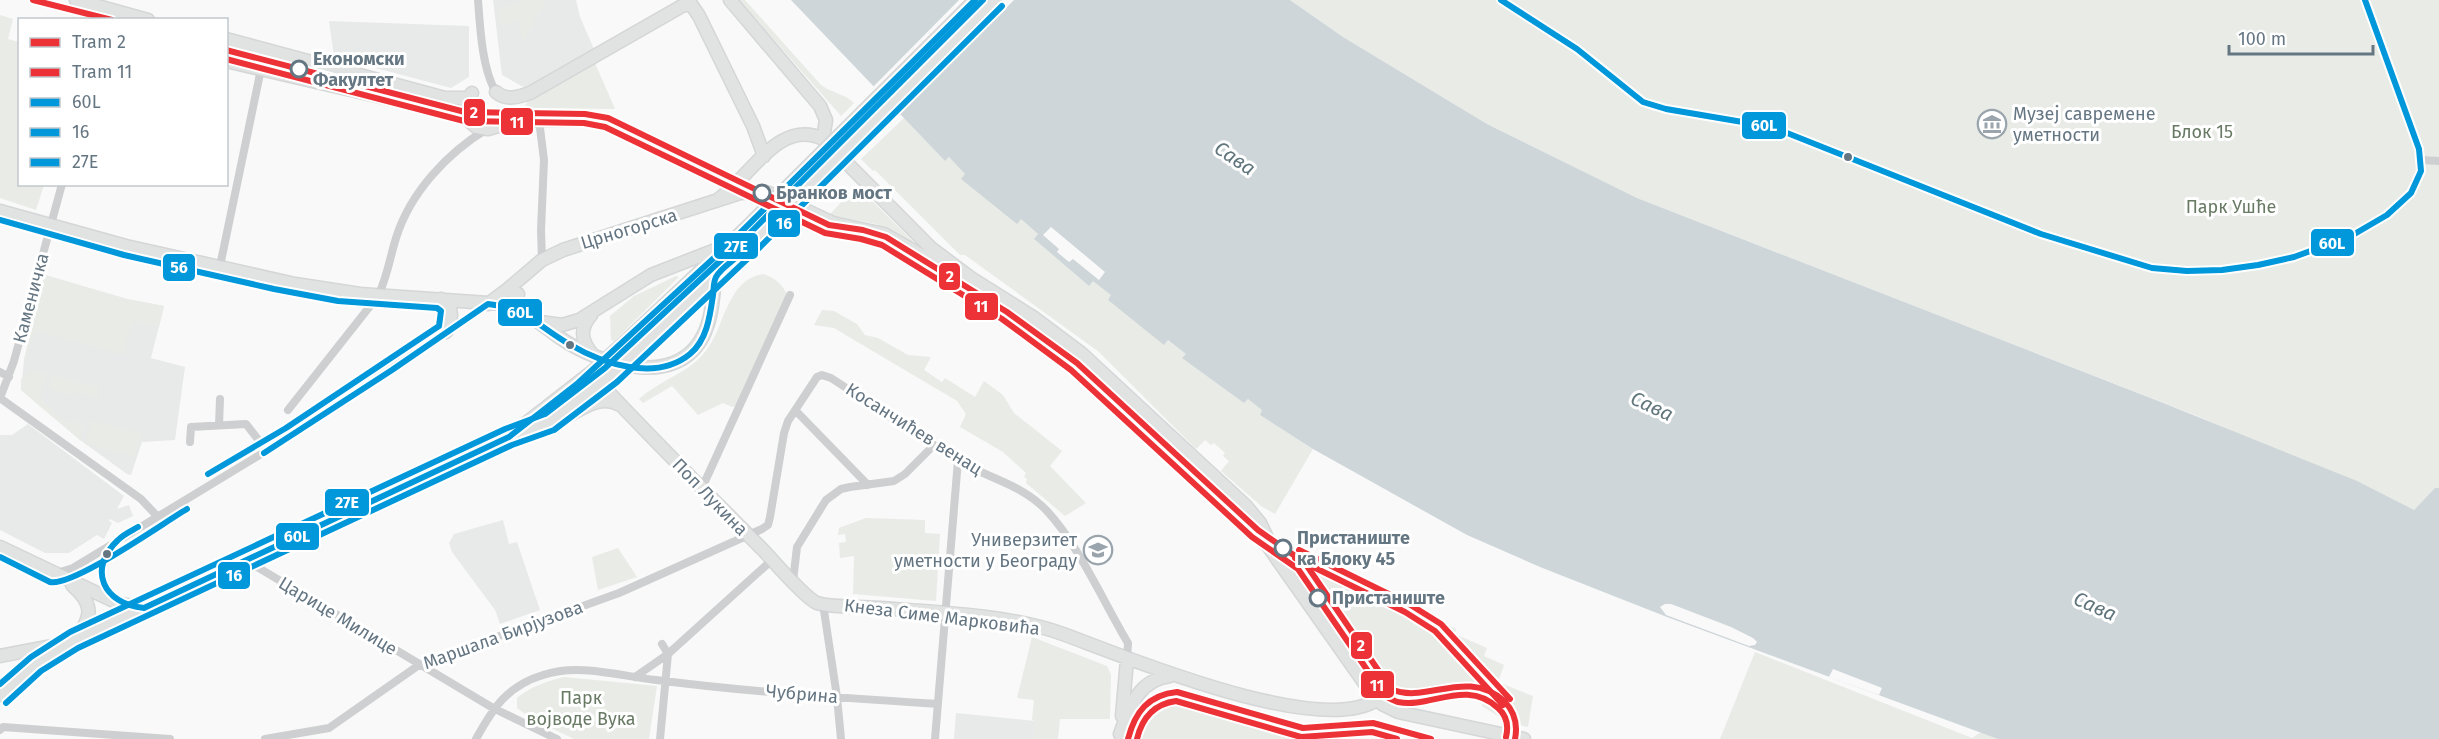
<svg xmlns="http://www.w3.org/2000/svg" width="2439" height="739" font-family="'Fira Sans',sans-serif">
  <rect width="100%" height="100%" fill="#f9f9f9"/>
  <!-- built -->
  <path fill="#e8e9e9" d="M493,0H576L580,17L594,49L525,88L502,75Z
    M329,21L469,26V77L451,88L334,57Z
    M45,275L127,299L164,306L151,358L185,367L175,440L142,442L131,475L127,474L80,440L21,390L24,360Z
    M28,424L124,496L117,509L129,505L133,516L118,523L110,519L109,521L112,523L104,539L97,535L69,553H45L0,530V435H12Z
    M503,520L509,544L517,542L540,610L500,624L495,610L452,552L449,543L454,534Z
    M956,713L1035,721L1033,739H954Z"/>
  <!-- green -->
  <path fill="#e8ebe6" d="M526,0H546L524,41L521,39L520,20L501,25L498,9Z
    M739,0H745L821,85C832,93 845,94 854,103L841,116Z
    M1290,0H2439V488H2435L2414,510L2195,415L1637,198L1487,124L1343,37Z
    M0,15L13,19L8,39L19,42L20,184L44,185L36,210L0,198Z
    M595,63L615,109L524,108L529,99Z
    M904,118L945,161L949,157L966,174L962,179L1017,223L1021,219L1039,235L1035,240L1089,286L1093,280L1112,295L1108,300L1164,344L1168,340L1186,354L1183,358L1244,403L1248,399L1263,410L1260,415L1313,449L1275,514L1261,506L1221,471L1229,461L1223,456L1225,453L1214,443L1211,445L1205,440L1196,449L1099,352L965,255H960L875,170L873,171L861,159Z
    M857,186L919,247L876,224L829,215Z
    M763,274C775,278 781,283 787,294L737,406L732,407L723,403L698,415L672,386L643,403L639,399C660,380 692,372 708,348C725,324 728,279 763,274Z
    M45,275L127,299L164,306L159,327L132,322L123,355L35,331L27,360H24Z
    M676,276L679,277L614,341L611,340L610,316L634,296Z
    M822,310L834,311L857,324L865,335L878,338L908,355L931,357L924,370L942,382L945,378L975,397L984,381L1003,395L1014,413L1062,451L1050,466L1086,503L1065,516L1026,483L1027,479L1024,477L1026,473L1003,452L960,427L966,414L957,401L834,328L814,325Z
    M33,371L47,373L40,396L57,416L70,423L74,420L84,424L80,440L21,390V379Z
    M52,375L100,387L98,398L75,392L74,396L49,389Z
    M91,420L141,433L135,457L85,444Z
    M866,518L925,520V533L940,534L936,601L853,594L854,556L840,558L839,543L846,542L845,534L838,535L839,528Z
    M618,548L637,577L598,590L592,557Z
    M1305,556L1456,629L1455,634L1487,648L1484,656L1504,665L1498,682L1533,696L1528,727L1509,723L1482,706L1486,692L1464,685L1460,693L1443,690L1439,697L1420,698L1408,703L1397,694L1304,566Z
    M1032,637L1107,666L1111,675L1110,719H1060L1058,739H1033L1035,721L1032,720L1034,700L1017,698Z
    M1755,652L1972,738L1981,732L1998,739H1720Z
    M564,677L657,686L649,739H574L532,719L517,708V698C530,687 547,681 564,677Z
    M1174,702L1189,703L1306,739H1136C1139,717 1152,705 1174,702Z"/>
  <!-- water -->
  <path fill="#ced6d9" d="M791,0H1290L1343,37L1487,124L1637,198L2166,404L2357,481L2414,510L2435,488H2439V739H1998L1667,617L1540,567L1467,535L1313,449L1260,415L1262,410L1248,399L1244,403L1182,358L1186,354L1168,340L1164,345L1108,300L1111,295L1093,281L1089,286L1034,239L1038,234L1021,219L1017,224L961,179L965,174L949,157L945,161Z"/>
  <!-- pier -->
  <path fill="#f9f9f9" d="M959,0H1014L898,116L872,88Z
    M1051,227L1105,272L1099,280L1073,259L1069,262L1057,252L1059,249L1043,235Z
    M1665,604H1671L1731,627L1753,638L1757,642L1755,645L1749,646L1666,615L1660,607Z
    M1833,669L1882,688L1879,695L1829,677Z"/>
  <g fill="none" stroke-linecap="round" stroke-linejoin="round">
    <!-- secondary casing -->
    <g stroke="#d5d6d7" stroke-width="15">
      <path id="secondary" d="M76,0L148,20
        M730,0L820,106L826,120L823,139
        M944,31L975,0
        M226,39L445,98H468
        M226,61L442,111L467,119
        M496,92C506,101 519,97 530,93L682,6L691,4L699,16L753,126L764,156
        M472,93L466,101L465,112L467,119L476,127L488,129L513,122L539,120H600L736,185
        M769,193L833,223L884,234L942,267
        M716,201C749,180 778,117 823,139L931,248L971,278L1033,317L1081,353L1246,506L1260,523L1270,544
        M0,211L126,246L295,284L360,294L502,304C507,308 508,307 514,308C522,309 529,315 534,319C546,327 556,336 568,343C607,366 677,387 703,336C712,319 713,297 715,278
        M931,248L945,270L957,282L1078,370L1268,546L1370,691L1382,704L1398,712L1524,739
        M508,289L542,260L563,250L740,193L766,192
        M441,299C455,309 452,318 446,332
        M488,304L508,289L518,294
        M591,315C579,329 581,341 593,355
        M540,322L562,325L579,320L651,275L728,245
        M630,337L744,230
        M646,344L753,242
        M601,384C654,441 710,496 765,552C775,563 805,598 817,603C827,607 866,607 880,608C936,612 1011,615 1063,634C1126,657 1321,739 1378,699
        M567,416C584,408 601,394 620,405
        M516,431L593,371
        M0,547L120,604L143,608
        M72,585C94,604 93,617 75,639
        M0,656L62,644
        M0,695L36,664L74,640L509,437L549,422L605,380
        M1122,716L1127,660
        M1120,734C1130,707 1138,680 1170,676"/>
    </g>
    <!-- street -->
    <path stroke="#cecfd0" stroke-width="8" d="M478,0C480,26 482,70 496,92
      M1501,0L1577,49L1643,102L1666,109L1772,127L2041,234L2152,268L2187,271L2222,270L2258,265L2294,257L2351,236L2387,215L2411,193L2421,171L2419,149L2365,0
      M539,120L544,160L541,230L542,260
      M2422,160L2439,161
      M220,266L261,69
      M0,372L9,377
      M0,398L14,361L62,184
      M0,398L141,499L157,516
      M288,410L378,296C387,278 390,257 396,238C410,193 447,153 487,129
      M795,410L868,485
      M219,425L220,399
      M190,442L191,427L246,424L260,442
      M702,488L790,295
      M115,543C100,563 96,581 115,600
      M247,561L493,708L557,739
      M54,574L73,568L291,436L488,304
      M793,581L797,547L826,500L841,489L850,487L894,481L905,474L934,445
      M823,604L837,697L841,739
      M635,677L668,654L662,644
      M0,730L3,727L170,739
      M265,739L329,728L419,665L619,593L762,529L768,525L770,517L784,433L788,421L817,377L822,375L831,378C873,405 914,434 957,460C987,478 1022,484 1047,511C1078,544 1104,603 1128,643L1127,660
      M476,739C493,708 507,686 543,675C579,663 619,676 656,680C749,692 844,698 938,704
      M660,739L668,654L772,560
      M935,739L958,460"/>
    <!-- secondary -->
    <use href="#secondary" stroke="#e1e2e2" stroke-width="12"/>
    <!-- secondary-bridge casing -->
    <g stroke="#d5d6d7" stroke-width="15" stroke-linecap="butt">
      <path id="secondary-bridge" d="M744,230L944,31
        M753,242L996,0
        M593,371L630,337
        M611,375L646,344"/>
    </g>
    <!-- secondary-bridge -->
    <use href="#secondary-bridge" stroke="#e1e2e2" stroke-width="12"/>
    <!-- bus-1 casing -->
    <g stroke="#fff" stroke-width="10">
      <path id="bus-1" d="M1501,0L1577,49L1643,102L1666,109L1772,127L2041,234L2152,268L2187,271L2222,270L2258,265L2294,257L2351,236L2387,215L2411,193L2421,171L2419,149L2365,0
        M264,453L392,370L488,304C525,307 539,327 569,344C603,364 656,382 690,354C707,340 710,316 713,295C714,289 713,283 716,277C721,268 732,262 739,255
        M138,527C131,531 124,534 118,540C87,569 103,604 144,608L509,437L578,383L728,245L975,0"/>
    </g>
    <!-- bus-2 casing -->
    <g stroke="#fff" stroke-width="10">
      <path id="bus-2" d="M6,703L41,671L78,648L512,445L554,430L617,382L759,248L1002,6"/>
    </g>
    <!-- bus-3 casing -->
    <g stroke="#fff" stroke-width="10">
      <path id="bus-3" d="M0,684L31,657L70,632L505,429L545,414L605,368L747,236L983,0"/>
    </g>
    <!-- bus-4 casing -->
    <g stroke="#fff" stroke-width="10">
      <path id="bus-4" d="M0,220L124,255L274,289L338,301L437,308L441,311L439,326L286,428L208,474
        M0,557L50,582C73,587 163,523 187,509"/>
    </g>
    <!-- bus-1 -->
    <use href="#bus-1" stroke="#0098da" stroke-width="6"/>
    <!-- bus-2 -->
    <use href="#bus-2" stroke="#0098da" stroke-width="6"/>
    <!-- bus-3 -->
    <use href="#bus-3" stroke="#0098da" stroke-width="6"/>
    <!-- bus-4 -->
    <use href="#bus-4" stroke="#0098da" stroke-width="6"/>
    <!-- tram-1 casing -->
    <g stroke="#fff" stroke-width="10">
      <path id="tram-1" d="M33,0L112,20
        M226,50L465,112L585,114L608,118L829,225L863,230L886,237L1007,312L1077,363L1258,530L1305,563L1391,689C1426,705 1466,667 1504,701C1515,712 1518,724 1515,739
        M1299,550L1409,604L1441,624L1510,699
        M1128,739C1135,712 1148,695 1177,692L1303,728L1373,723L1431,739"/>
    </g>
    <!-- tram-2 casing -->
    <g stroke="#fff" stroke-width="10">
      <path id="tram-2" d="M226,59L464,121L584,123L605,127L825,233L861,239L882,245L1002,319L1071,370L1252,537L1298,569L1385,696C1389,698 1394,701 1398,702C1430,709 1466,678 1498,708C1507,716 1509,725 1506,737
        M1295,558L1405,612L1435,631L1503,705
        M1137,739C1142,718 1154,704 1176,701L1301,737L1372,732L1397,739"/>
    </g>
    <!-- tram-1 -->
    <use href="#tram-1" stroke="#ed3237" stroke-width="6"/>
    <!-- tram-2 -->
    <use href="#tram-2" stroke="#ed3237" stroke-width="6"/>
  </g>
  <!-- icons -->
  <defs>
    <g id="museum-ring" transform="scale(1.5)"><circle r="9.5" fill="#fff" stroke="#99a4ac" stroke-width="1.5"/><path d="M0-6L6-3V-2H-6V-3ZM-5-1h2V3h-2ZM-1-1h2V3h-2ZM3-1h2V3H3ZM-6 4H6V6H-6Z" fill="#99a4ac"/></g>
    <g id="university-ring" transform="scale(1.5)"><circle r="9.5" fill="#fff" stroke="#99a4ac" stroke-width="1.5"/><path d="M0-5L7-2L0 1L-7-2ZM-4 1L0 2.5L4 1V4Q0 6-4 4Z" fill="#99a4ac"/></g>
  </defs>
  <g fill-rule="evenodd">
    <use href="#museum-ring" x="1992" y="124"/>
    <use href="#university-ring" x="1098" y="550"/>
  </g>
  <!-- markers -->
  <g fill="#fff" stroke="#657683" stroke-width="3">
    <circle cx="299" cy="69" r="8"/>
    <circle cx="762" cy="193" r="8"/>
    <circle cx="1283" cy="548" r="8"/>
    <circle cx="1318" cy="598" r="8"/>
  </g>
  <g fill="#657683" stroke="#fff" stroke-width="2">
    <circle cx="1848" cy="157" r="5"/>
    <circle cx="570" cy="345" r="5"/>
    <circle cx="107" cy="554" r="5"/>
  </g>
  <g text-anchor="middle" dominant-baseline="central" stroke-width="6" stroke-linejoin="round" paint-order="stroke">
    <!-- stop labels -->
    <g font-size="18" font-weight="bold" fill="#657683" stroke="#fff" text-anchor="start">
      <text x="313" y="59">Економски<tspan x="313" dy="21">Факултет</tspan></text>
      <text x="776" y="193">Бранков мост</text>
      <text x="1297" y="538">Пристаниште<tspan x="1297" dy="21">ка Блоку 45</tspan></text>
      <text x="1332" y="598">Пристаниште</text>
    </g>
    <!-- poi labels -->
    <g font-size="18" fill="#657683" stroke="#fff" text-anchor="start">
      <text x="2013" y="114">Музеј савремене<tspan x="2013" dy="21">уметности</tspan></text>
      <text x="1077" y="540" text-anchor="end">Универзитет<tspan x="1077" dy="21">уметности у Београду</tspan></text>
    </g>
    <!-- park labels -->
    <g font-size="18" fill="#687a64" stroke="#fff">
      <text x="2202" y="132">Блок 15</text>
      <text x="2231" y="207">Парк Ушће</text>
      <text x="581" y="698">Парк<tspan x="581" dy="21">војводе Вука</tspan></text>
    </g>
    <!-- street labels -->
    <g font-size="18" fill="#657683" stroke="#fff">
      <text transform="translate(629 229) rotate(-17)">Црногорска</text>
      <text transform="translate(31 298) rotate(-75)">Каменичка</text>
      <text transform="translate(914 429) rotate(32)">Косанчићев венац</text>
      <text transform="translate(710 497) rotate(46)">Поп Лукина</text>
      <text transform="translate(338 616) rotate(31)">Царице Милице</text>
      <text transform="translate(942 617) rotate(7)">Кнеза Симе Марковића</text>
      <text transform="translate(503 635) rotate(-20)">Маршала Бирјузова</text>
      <text transform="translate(802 694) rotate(5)">Чубрина</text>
    </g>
    <!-- water labels -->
    <g font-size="20" font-style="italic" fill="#60757c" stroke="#fff">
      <text transform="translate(1235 158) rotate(34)">Сава</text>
      <text transform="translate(1652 406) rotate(25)">Сава</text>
      <text transform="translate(2095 606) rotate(24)">Сава</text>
    </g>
  </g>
  <g stroke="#fff" stroke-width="2">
    <rect x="463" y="98" width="23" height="29" rx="6" fill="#ed3237"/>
    <rect x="500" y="107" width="34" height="29" rx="6" fill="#ed3237"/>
    <rect x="1741" y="111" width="46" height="29" rx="6" fill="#0098da"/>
    <rect x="767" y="209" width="34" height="29" rx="6" fill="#0098da"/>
    <rect x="2310" y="228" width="45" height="29" rx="6" fill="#0098da"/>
    <rect x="713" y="232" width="46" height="28" rx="6" fill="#0098da"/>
    <rect x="162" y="253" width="34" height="29" rx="6" fill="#0098da"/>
    <rect x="938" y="262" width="23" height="29" rx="6" fill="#ed3237"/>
    <rect x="964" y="292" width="35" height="29" rx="6" fill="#ed3237"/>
    <rect x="497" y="298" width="46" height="29" rx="6" fill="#0098da"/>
    <rect x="324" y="488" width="46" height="29" rx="6" fill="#0098da"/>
    <rect x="275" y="522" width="45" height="29" rx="6" fill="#0098da"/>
    <rect x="217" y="561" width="34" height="29" rx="6" fill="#0098da"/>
    <rect x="1350" y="631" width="23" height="29" rx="6" fill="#ed3237"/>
    <rect x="1360" y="670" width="35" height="29" rx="6" fill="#ed3237"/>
  </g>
  <g font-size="16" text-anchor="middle" font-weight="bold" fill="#fff">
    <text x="474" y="118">2</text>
    <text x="517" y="128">11</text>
    <text x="1764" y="131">60L</text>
    <text x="784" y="229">16</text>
    <text x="2332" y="249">60L</text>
    <text x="736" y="252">27E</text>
    <text x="179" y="273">56</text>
    <text x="950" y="282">2</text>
    <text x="981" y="312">11</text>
    <text x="520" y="318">60L</text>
    <text x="347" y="508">27E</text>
    <text x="297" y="542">60L</text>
    <text x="234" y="581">16</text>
    <text x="1361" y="651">2</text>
    <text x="1377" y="691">11</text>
  </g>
  <!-- legend -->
  <rect x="18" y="18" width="210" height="168" fill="#ffffff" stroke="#c1c8cd" stroke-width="1.5"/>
  <rect x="30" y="38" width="30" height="9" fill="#ed3237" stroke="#c1c8cd" stroke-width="1.5"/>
  <text x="72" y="48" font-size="18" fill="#657683">Tram 2</text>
  <rect x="30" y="68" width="30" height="9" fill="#ed3237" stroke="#c1c8cd" stroke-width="1.5"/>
  <text x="72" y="78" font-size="18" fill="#657683">Tram 11</text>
  <rect x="30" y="98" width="30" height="9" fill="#0098da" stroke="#c1c8cd" stroke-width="1.5"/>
  <text x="72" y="108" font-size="18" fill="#657683">60L</text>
  <rect x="30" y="128" width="30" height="9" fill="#0098da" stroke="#c1c8cd" stroke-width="1.5"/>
  <text x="72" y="138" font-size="18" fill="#657683">16</text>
  <rect x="30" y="158" width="30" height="9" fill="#0098da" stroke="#c1c8cd" stroke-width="1.5"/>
  <text x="72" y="168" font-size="18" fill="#657683">27E</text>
  <!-- scale -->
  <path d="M2229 45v9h144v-9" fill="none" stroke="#657683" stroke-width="3"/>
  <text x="2238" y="45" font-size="18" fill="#657683" stroke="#ffffff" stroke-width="4.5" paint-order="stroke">100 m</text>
</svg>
